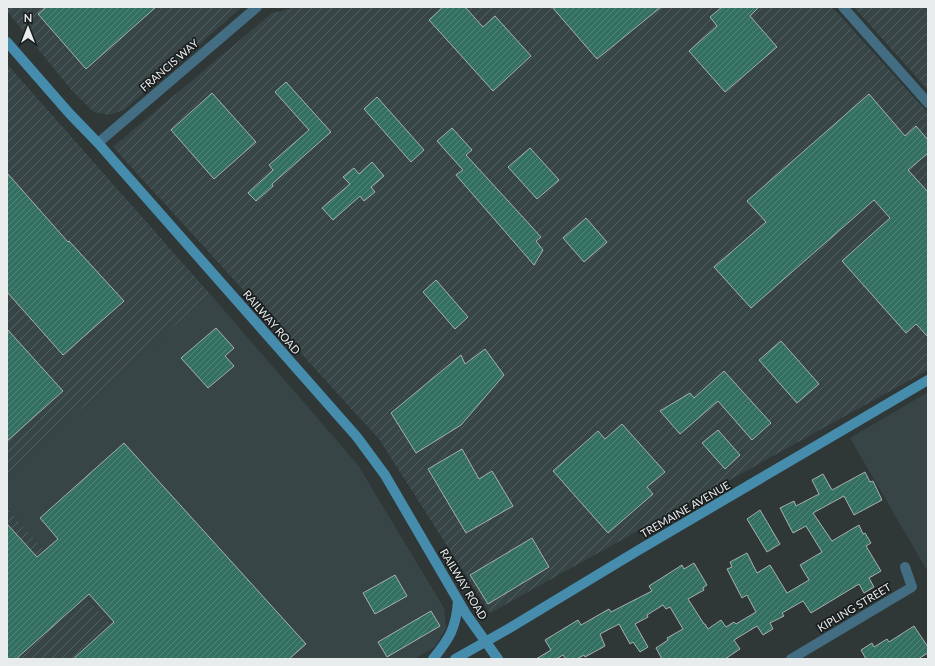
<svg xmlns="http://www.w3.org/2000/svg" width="935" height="666" font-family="Lato,sans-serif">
  <defs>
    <pattern id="industrial-furrows" width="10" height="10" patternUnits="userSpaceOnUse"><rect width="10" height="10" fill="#374547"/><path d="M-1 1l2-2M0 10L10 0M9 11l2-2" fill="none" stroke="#546062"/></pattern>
    <pattern id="building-hatch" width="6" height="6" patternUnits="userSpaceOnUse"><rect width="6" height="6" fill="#347061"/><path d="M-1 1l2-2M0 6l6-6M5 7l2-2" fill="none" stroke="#518578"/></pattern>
  </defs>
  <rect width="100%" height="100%" fill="#303737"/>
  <!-- built -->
  <path fill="#374547" d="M210,294L358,465L444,608L446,628L435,647L414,659H142L7,508V475Z
    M928,392V572L850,438Z"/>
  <!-- industrial -->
  <path fill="url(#industrial-furrows)" d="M7,7H242L124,110L109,115L94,112L74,93L7,11Z
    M297,7H832L928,113V370L490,613L379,439L113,147L272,13Z
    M854,7H928V90Z
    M7,64L210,294L7,475Z
    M7,508L89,600L142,659H7Z"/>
  <!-- building -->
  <path fill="url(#building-hatch)" stroke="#a8b0ad" d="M46,7H156L86,69L38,14Z
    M443,7H465L483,27L495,16L531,56L493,91L429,20Z
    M552,7H661L597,59Z
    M722,7H759L750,16L777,47L725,92L689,51L717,26L710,17Z
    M286,82L331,132L272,184L273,186L256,201L248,193L273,170L269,165L309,130L275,92Z
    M212,93L256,142L214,179L171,130Z
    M869,94L905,136L916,126L928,140V153L908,170L928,192V337L916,324L906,333L842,261L890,218L874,200L751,308L714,267L766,222L747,201Z
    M377,97L424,150L411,162L364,109Z
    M452,128L472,150L466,155L541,237L536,241L543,250L534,265L456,175L463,170L437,141Z
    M530,148L559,180L537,199L508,167Z
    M372,162L384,176L371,187L375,192L364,201L360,196L333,220L322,208L350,184L343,177L354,168L359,174Z
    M7,173L68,242L69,241L124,301L63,355L7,292Z
    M586,218L607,242L584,262L563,238Z
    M436,280L468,317L455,329L423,292Z
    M216,328L234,348L225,356L234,366L208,388L181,358Z
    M7,329L63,391L7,441Z
    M781,341L819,384L797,403L759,360Z
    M485,349L504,375L461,425L416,453L391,413L461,355L465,364Z
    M724,371L771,423L752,440L718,401L680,434L660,411L690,393L694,398Z
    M622,424L665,472L647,487L653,494L608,533L553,471L598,431L605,439Z
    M718,430L740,455L725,469L702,443Z
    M124,443L306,644L289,659H73L114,622L89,594L16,659H7V524L37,557L58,539L40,518Z
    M462,449L479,479L492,471L513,506L466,533L428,469Z
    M865,472L870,482L873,481L882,500L854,515L844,496L813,513L832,541L859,525L863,534L865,533L871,543L866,546L881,571L869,578L874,587L864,593L859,584L811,613L803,601L782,613L784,616L770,623L773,629L763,635L757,626L734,640L740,649L725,659H662L656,648L668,640L667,638L683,629L670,607L666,609L663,605L647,615L648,617L635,624L648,647L640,652L633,642L630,644L619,624L600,634L605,646L585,657L584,655L577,659H566L563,655L556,659H536L551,650L545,640L578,620L581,625L609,609L611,612L652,591L649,586L682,565L684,569L694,563L707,585L703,588L704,590L688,599L704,624H705L708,629L721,620L726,627L734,622L736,624L756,612L747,595L742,598L727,569L732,567L730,562L747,553L757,573L770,565L787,593L809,580L800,565L822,552L806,526L793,533L780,508L794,501L796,506L819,494L812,480L823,474L832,490Z
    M760,510L780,544L767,552L747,519Z
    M532,538L549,567L488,604L470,575Z
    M395,575L407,596L375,614L363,593Z
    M431,611L440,626L387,657L378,642Z
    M914,626L928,647V653L918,659H866L861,650L872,643L874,647L887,639L889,642Z"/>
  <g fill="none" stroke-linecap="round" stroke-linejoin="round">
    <!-- street -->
    <path stroke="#436d82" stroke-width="10" d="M843,7L928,103
      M98,143L257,7
      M791,659L912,587L905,567"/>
    <!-- secondary -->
    <path stroke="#468cad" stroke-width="10" d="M7,42L69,113L98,143L357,437L385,475L466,614L498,659
      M433,659C450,638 456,628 458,601
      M455,659L508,629L637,551L928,380"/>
  </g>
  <g text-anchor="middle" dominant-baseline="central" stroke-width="3.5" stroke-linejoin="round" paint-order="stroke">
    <!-- street labels -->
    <g font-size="11" fill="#e8eced" stroke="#1a1d1e">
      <text transform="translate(169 65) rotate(-41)">FRANCIS WAY</text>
      <text transform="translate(272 322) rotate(49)">RAILWAY ROAD</text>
      <text transform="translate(685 509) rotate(-30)">TREMAINE AVENUE</text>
      <text transform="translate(464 584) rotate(59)">RAILWAY ROAD</text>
      <text transform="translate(854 607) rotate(-31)">KIPLING STREET</text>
    </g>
  </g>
  <!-- border -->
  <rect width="935" height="666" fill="none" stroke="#e8eced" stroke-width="16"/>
  <!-- north arrow -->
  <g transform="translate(28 28)" stroke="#1a1d1e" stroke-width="3" paint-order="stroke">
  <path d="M0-3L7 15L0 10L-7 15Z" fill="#e8eced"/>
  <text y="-6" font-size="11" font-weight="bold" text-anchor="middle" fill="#e8eced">N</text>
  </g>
</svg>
